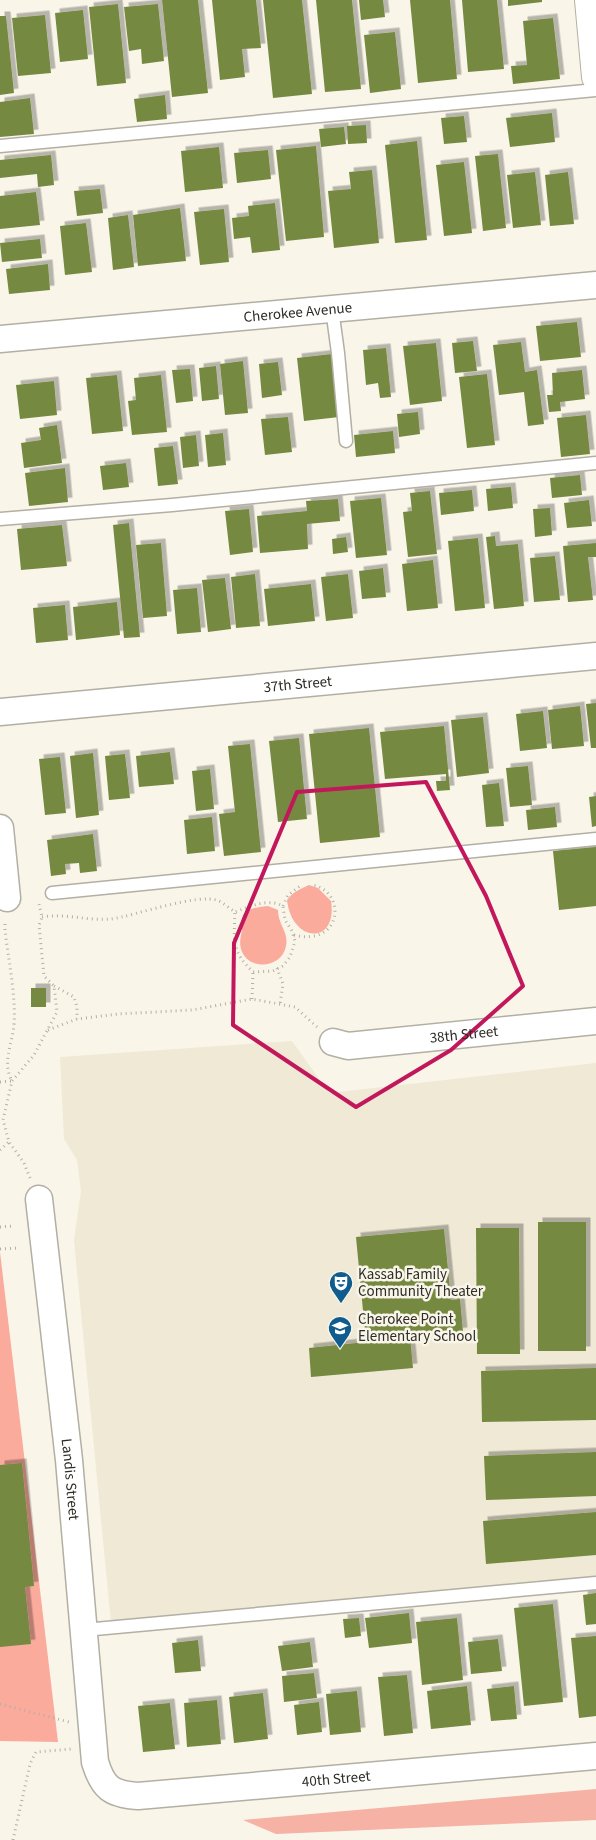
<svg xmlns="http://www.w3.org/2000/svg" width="596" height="1840" font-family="'Source Sans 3',sans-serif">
  <defs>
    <filter id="shadow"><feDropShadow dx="4.5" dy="-4.5" stdDeviation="0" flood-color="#0004"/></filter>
  </defs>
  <rect width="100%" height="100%" fill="#f9f5e9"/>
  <!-- built -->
  <path fill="#efe9d5" d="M292,1041L329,1093L596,1063V1578L111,1623L74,1240L81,1191L77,1160L64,1139L60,1057Z"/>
  <!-- green -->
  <path fill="#fbab9c" d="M309,885L318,888L331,901C338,945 292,944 287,900C293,892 300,889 309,885Z
    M268,906L278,910C278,925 289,932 286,946C282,969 247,971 241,949C239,942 241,936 242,930C242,926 241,922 242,918C244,908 260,907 268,906Z
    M0,1252L58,1742L0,1741Z"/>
  <!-- forest -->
  <path fill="#f5b2a5" d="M596,1789V1820L276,1834L243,1820Z"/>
  <!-- building -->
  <path fill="#748941" filter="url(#shadow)" d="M162,0H198L208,93L172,97Z
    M212,0H256L261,48L242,49L245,77L220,80Z
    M263,0H302L312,94L273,98Z
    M316,0H352L361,89L325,92Z
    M359,0H383L385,17L361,20Z
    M410,0H450L457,79L418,83Z
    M462,0H497L504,69L468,72Z
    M508,0H542V2L508,6Z
    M118,4L126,83L97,86L89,7Z
    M158,4L164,61L142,64L141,49L129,51L124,7Z
    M83,10L88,59L60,62L55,13Z
    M45,15L51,73L18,76L12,18Z
    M0,16H6L14,93L0,95Z
    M553,18L560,79L513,84L511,66L527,65L523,21Z
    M395,32L401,89L370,93L364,35Z
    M165,95L167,119L137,122L134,99Z
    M30,98L34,134L0,137V102Z
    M552,113L555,142L510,147L506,118Z
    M464,116L467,142L444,144L441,118Z
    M366,125L367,143L348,144L347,126Z
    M344,127L346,144L321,147L319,129Z
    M417,141L427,240L395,243L385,145Z
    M316,146L324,237L286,241L276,150Z
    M219,147L223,188L185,192L181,151Z
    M268,150L271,179L237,183L234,153Z
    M498,154L506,228L483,231L475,156Z
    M51,155L54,185L38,187L37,174L0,178V160Z
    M464,162L472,233L444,236L436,165Z
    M372,170L379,243L334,248L328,191L351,189L349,172Z
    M535,172L541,225L513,228L507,175Z
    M568,172L574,224L550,226L545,175Z
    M100,189L103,213L77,216L74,191Z
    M36,192L40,225L0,229V196Z
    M275,203L280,250L252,253L250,237L234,239L232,218L249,216L248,206Z
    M180,208L186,261L138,266L133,215Z
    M224,209L229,262L200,265L194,212Z
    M128,215L134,267L113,270L108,218Z
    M86,223L92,272L65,275L60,226Z
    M40,239L42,258L2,262L0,243Z
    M48,264L50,290L9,294L6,269Z
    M577,322L581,357L540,361L536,326Z
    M473,341L477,371L455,373L452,343Z
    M521,342L525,372L537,370L544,424L528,426L524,392L499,395L493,345Z
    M436,343L442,401L410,405L403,346Z
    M386,348L391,397L380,398L378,383L366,385L363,350Z
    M332,354L339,417L304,421L297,358Z
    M243,361L248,413L225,415L220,364Z
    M278,362L282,395L262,398L259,364Z
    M216,366L219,399L202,401L199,368Z
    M190,369L193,401L176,403L172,370Z
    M582,370L585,399L560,402L561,411L549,412L547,395H553L552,373Z
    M487,374L495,445L467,448L459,377Z
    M117,375L123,431L92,434L86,378Z
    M161,375L167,432L132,435L128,401L136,400L134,378Z
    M54,381L57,415L20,419L16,385Z
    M418,412L420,434L399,437L397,414Z
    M586,415L590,454L561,457L557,418Z
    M288,417L292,452L265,455L261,419Z
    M57,425L62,463L24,468L21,443L41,440L39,428Z
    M393,431L395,453L356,457L354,435Z
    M223,433L226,465L208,467L205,435Z
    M196,435L199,466L183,468L180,437Z
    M173,446L178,484L158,486L154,448Z
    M126,463L129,487L103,490L100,466Z
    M65,468L68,502L29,506L25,473Z
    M580,475L582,495L552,498L550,478Z
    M511,487L513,508L488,511L486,489Z
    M472,490L474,511L441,515L439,493Z
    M430,491L437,554L408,557L403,512L412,511L410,493Z
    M381,498L387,555L356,558L350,501Z
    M338,499L340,521L307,524L308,549L260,553L257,516L307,511L306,501Z
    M589,500L592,526L567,528L564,503Z
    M550,508L552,535L535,537L533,509Z
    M249,509L253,552L230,555L225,511Z
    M129,523L140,637L124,638L113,525Z
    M62,525L67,566L21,570L17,529Z
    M495,536L496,546L518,544L524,606L494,609L486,537Z
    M346,537L348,552L333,554L332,539Z
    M478,538L485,608L455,611L448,541Z
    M161,543L167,616L143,618L136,545Z
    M596,543V557H588L593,600L568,602L563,546Z
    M555,556L560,600L534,602L530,558Z
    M433,560L438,608L407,611L402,564Z
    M383,568L386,597L362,599L359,571Z
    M255,574L260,626L236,628L231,577Z
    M348,574L353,618L326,621L321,577Z
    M225,578L231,629L208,632L202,580Z
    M311,584L315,621L268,626L264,589Z
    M197,588L201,632L177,634L173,590Z
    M117,602L120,635L76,640L73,607Z
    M65,605L68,640L36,643L33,608Z
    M596,703V748H591L586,704Z
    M580,706L584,746L552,749L548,710Z
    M543,711L547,748L520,751L516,714Z
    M483,717L489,773L457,777L451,720Z
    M444,726L450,790L437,791L436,781H446V774L385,779L380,732Z
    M369,728L380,837L320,843L309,734Z
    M299,738L307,819L278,822L269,741Z
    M250,744L261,852L224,856L219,814L235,812L228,746Z
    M170,752L174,784L139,787L136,756Z
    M93,753L99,815L76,818L70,756Z
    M125,754L130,798L109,800L105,756Z
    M60,757L66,813L45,815L39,759Z
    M528,766L532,805L510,807L506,768Z
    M210,769L214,809L196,811L192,771Z
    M499,783L504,826L486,827L482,785Z
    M596,796V826L592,827L589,797Z
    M555,807L557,827L528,830L526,810Z
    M212,817L215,851L187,854L184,820Z
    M93,834L97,871L80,873L79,863L65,864L66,874L51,876L47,840Z
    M596,847V906L559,910L553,851Z
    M31,988H46V1007H31Z
    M538,1222H586V1351H538Z
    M476,1228H519L520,1354H477Z
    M444,1229L451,1300L460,1299L463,1332L410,1337L413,1368L311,1377L309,1348L366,1342L356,1237Z
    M596,1368V1420L482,1422L481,1371Z
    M596,1452V1496L486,1500L484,1456Z
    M22,1463L34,1586L25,1587L31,1644L0,1647V1465Z
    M596,1512V1555L486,1564L483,1521Z
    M596,1593V1624L586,1625L583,1595Z
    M553,1604L563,1702L524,1706L514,1608Z
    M409,1613L412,1643L369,1648L365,1618Z
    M359,1618L361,1636L345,1638L343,1619Z
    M457,1618L463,1680L422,1685L416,1622Z
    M596,1636V1716L579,1718L571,1638Z
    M498,1639L502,1671L471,1674L468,1642Z
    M198,1640L201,1671L175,1673L172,1643Z
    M310,1642L313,1667L282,1671L278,1646Z
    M314,1673L317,1698L284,1702L282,1676Z
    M407,1675L413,1733L384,1736L378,1677Z
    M467,1686L471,1725L431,1729L427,1691Z
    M514,1686L517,1719L491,1721L487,1689Z
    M357,1691L361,1732L330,1735L326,1694Z
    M263,1693L268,1739L234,1743L229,1697Z
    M217,1700L221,1744L187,1747L184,1703Z
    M319,1702L322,1732L297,1735L294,1705Z
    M170,1703L175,1749L143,1752L138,1706Z"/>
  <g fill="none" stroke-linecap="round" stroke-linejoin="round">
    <!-- lane casing -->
    <g stroke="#b2afa4" stroke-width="15">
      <path id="lane" d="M0,146L596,90
        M332,309L338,353L346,441
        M0,519L172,505L596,463
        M52,893L596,839
        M84,1630L596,1583"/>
    </g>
    <!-- street casing -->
    <g stroke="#b2afa4" stroke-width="29">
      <g id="street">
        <path id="s1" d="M0,339L596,285"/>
        <path id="s2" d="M0,712L596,656"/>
        <path d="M0,828L7,898"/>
        <path id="s3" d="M333,1042L348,1046L596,1021"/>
        <path id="s4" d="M39,1199L69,1460L95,1762C103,1788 111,1794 138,1796L596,1756"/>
      </g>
    </g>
    <!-- secondary casing -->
    <g stroke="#b2afa4" stroke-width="30">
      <path id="secondary" d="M589,0L596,77"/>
    </g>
    <!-- path -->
    <path stroke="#b3b0a7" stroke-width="3" stroke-dasharray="1 4" stroke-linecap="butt" d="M283,906L288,895L300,886
      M42,917C65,913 87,921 111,919C135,916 199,892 219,901C225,904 230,909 235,912C234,940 231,951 253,972L273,971L283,966L290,957L295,941L292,931L285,920L283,906C268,898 251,906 235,912
      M294,935C341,947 348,893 313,885
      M277,968L283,984L280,1004
      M54,986L74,997L77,1007V1019
      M252,999L253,972
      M48,1030L77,1019L118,1014L192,1010L252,999L295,1007L317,1027
      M0,1082L12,1081C3,1065 10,1049 13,1032C18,1006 8,958 5,930V921
      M0,1150L9,1142
      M30,1178L24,1163L9,1142L3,1120L12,1081L34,1055L57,1012L54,986L44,976L39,925L42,917L39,904
      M0,1227L13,1226
      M0,1249L18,1248
      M0,1704L69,1722
      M13,1840L30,1764L36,1752L72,1749"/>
    <!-- lane -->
    <use href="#lane" stroke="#fff" stroke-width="12"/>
    <!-- street -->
    <use href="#street" stroke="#fff" stroke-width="26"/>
    <!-- secondary -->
    <use href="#secondary" stroke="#fff" stroke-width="28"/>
  </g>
  <!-- marked area -->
  <path fill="none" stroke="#c2185b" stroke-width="4" stroke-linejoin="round" d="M426,782L486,896L523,986L451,1050L356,1107L233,1025L234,943L297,792Z"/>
  <!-- icons -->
  <defs>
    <g id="theatre-pin" transform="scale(1.25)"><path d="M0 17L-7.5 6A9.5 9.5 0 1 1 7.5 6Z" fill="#105c8f" stroke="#f9f5e9"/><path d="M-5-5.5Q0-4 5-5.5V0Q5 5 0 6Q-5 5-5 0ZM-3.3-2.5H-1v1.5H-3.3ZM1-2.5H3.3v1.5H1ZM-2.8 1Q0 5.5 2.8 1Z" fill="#fff"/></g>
    <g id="school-pin" transform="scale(1.25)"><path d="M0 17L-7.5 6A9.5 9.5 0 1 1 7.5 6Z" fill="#105c8f" stroke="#f9f5e9"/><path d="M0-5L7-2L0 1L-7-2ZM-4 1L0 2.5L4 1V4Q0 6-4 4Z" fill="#fff"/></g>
  </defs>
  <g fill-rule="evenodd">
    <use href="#theatre-pin" x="341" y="1283"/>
    <use href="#school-pin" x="340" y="1328"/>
  </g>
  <g text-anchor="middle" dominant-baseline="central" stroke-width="5" stroke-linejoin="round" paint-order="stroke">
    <!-- street labels -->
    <g font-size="15" fill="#2d2c27" stroke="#f9f5e9">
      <text stroke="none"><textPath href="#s1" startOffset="299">Cherokee Avenue</textPath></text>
      <text stroke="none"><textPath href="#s2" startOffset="299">37th Street</textPath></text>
      <text stroke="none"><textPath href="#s3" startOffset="132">38th Street</textPath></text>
      <text stroke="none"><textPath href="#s4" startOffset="282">Landis Street</textPath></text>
      <text stroke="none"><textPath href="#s4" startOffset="825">40th Street</textPath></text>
    </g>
    <!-- poi labels -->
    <g font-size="15" fill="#2d2c27" stroke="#f9f5e9" text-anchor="start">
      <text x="358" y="1274">Kassab Family<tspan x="358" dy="17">Community Theater</tspan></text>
      <text x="358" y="1319">Cherokee Point<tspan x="358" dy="17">Elementary School</tspan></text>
    </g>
  </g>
</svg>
